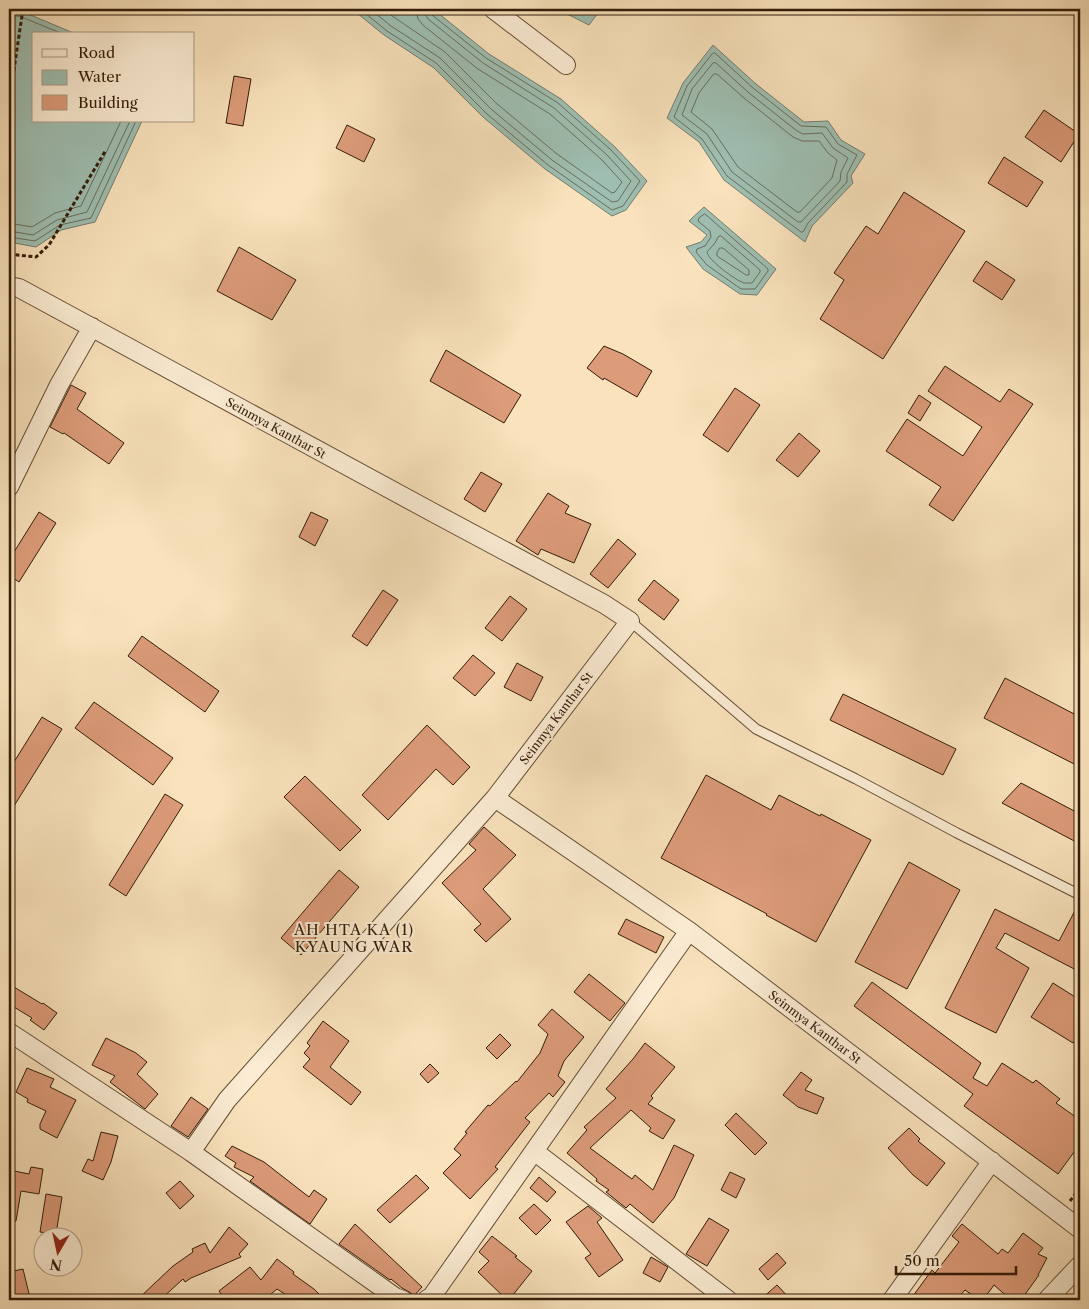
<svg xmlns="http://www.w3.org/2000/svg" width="1089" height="1309" font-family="'Libre Caslon Text',serif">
  <rect width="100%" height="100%" fill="#f9e2bc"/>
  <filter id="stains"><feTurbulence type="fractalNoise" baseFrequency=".004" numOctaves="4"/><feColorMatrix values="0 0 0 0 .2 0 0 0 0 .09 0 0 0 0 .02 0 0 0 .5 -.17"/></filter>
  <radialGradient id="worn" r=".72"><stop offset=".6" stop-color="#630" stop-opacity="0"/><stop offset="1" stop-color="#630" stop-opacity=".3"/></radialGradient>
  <!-- water -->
  <path fill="#9ebeb1" stroke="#737d6d" d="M352,9H433L489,54L561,99L615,147L647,181L626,210L612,216L545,169L483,117L434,68L384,35Z
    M557,9H601L589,25Z
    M21,11L76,34H34V121H142L95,222L61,230L36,247L9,242V12Z
    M713,45L756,84L804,122L828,121L841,140L865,154L851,176L853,183L812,226L805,242L724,180L699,142L667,118L683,83Z
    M704,207L776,269L757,295L740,294L703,269L686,247L701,242L707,235L689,221Z"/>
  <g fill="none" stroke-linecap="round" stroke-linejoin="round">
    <!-- shore -->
    <path stroke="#686d5c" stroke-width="1" d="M360,9L387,31L436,63L487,114L548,165L612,210L623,206L640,181L611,150L558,103L486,58L432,15L430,9
      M370,9L391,26L440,58L491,109L552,160L612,202L618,201L631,181L607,155L554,108L483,63L428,19L425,14L424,9
      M382,9L445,52L496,103L557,154L612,193L615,192L622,182L602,160L550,114L478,69L424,26L418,19L416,9
      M9,17L19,16L63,34
      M715,53L753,88L801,126L826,127L838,144L857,155L847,174V182L808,223L803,232H801L727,176L702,139L674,117L687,86L712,54Z
      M716,63L749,93L797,131L803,134L822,133L833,148L848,158L841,172L840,181L801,222H798L732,172L707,134L682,115L692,89L713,63Z
      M714,74H717L744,98L793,137L802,141H819L828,153L837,160L832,178L800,212H797L738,167L712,129L691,112L699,93Z
      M705,214L768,269V271L755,289H741L707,265L696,252L697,249L705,246L711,237L710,231L698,221L699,218Z
      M9,223L32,227L55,213L81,206L121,121
      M9,231L33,235L57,220L87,212L130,121
      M721,236L760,270V272L752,283C750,283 745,283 744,283C735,280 708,260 707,252L715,243L718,237Z
      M9,237L35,241L60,225L91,218L136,121
      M720,248H723L749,270V275H746L717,256V253Z"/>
  </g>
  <!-- building -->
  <path fill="#dc9b79" stroke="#331c08" d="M234,76L251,79L243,126L226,123Z
    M1044,110L1079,134L1061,162L1025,137Z
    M347,125L375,139L364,162L336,148Z
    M1004,157L1043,182L1027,207L988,183Z
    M904,192L965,231L883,359L820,319L844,280L834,273L866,226L878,234Z
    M239,247L296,280L272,320L217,291Z
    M986,261L1015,280L1002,300L973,281Z
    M604,346L623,354L652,371L637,397L604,378L603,380L587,368Z
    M446,350L521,395L504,423L430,381Z
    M945,366L1000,402L1009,389L1033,404L953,521L929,505L941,487L886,451L907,419L963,456L982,427L928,391Z
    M71,385L86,393L77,409L124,443L109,464L64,433L63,434L50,427Z
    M735,388L760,405L728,452L703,435Z
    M919,395L931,403L920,421L908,413Z
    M799,433L820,451L798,477L776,460Z
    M481,472L502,484L485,512L464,499Z
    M548,493L569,506L565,513L591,524L574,563L541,549L538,555L516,541Z
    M39,512L56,523L19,582L9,575V560Z
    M311,512L328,520L315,546L299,537Z
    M618,539L636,554L608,588L590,574Z
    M654,580L679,600L664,620L638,600Z
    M383,590L398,600L367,646L352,636Z
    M510,596L527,609L502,641L485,628Z
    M142,636L219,691L205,712L128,656Z
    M473,655L495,673L475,696L453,678Z
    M517,663L543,677L531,701L504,687Z
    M1005,678L1080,717V767L984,718Z
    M843,694L956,749L943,775L830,720Z
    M94,702L173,758L153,785L75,728Z
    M42,717L62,729L9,814V770Z
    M427,725L470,767L453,785L436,769L388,820L362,795Z
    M706,775L771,810L779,795L820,816L821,814L871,840L816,942L766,915L767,914L661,858Z
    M305,776L361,830L340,851L284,797Z
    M1021,783L1080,814V844L1002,803Z
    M165,794L183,805L126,896L109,885Z
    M484,827L516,855L483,889L511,919L486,942L474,930L481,924L442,883L476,850L469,844Z
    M909,862L960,890L907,989L855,962Z
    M339,870L359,887L301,955L281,938Z
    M1080,901V972L1005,933L996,948L1029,968L996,1033L945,1008L995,909L1059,941Z
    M626,919L664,937L656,953L618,934Z
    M589,974L625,1003L610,1021L574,992Z
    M872,982L981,1063L973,1078L987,1086L1002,1063L1033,1083L1036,1080L1060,1099L1056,1103L1080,1120V1144L1058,1174L964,1106L973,1094L854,1006Z
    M1053,983L1080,1000V1032L1073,1043L1031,1017Z
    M9,984L42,1004L43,1003L57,1013L44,1030L30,1020L32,1018L9,1004Z
    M552,1009L584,1037L564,1061L558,1076L565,1082L553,1097L549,1093L525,1118L530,1122L495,1167L498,1169L470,1199L443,1173L461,1155L454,1149L467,1133L465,1132L488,1105L490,1106L516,1081L517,1082L540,1053L548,1034L538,1025Z
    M323,1021L349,1041L330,1067L361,1092L351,1105L303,1067L310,1059L304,1053L310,1046L307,1043Z
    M500,1034L511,1045L497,1059L486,1048Z
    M106,1038L136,1053L147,1062L137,1074L158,1094L145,1109L110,1082L115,1076L92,1065Z
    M645,1043L675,1067L651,1096L653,1098L648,1104L675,1120L663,1139L649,1131L651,1128L631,1110L590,1148L632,1179L635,1175L653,1190L674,1145L694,1155L674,1198L653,1223L630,1204L626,1208L606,1192L609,1190L596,1181L597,1179L567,1153L587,1130L584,1127L616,1098L606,1089L633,1059Z
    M430,1064L439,1073L428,1083L420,1074Z
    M27,1068L54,1079L50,1087L76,1100L57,1138L40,1129V1124L46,1111L27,1102L28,1099L16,1092Z
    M801,1072L812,1080L805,1090L824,1098L817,1114L798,1107L783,1095Z
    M191,1097L208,1109L188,1137L171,1126Z
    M736,1113L767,1143L755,1155L725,1125Z
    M909,1128L920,1139L918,1141L945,1163L927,1186L913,1175L888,1148Z
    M101,1132L118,1136L111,1162L103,1180L82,1171L88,1159L93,1161Z
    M232,1146L264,1162L309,1197L314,1190L327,1199L310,1224L250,1181L254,1177L234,1167L236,1163L225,1156Z
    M31,1167L43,1169L39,1194L21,1191L16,1221L9,1220V1170L29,1174Z
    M730,1172L745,1179L736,1198L721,1190Z
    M416,1175L429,1188L390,1223L377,1210Z
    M539,1177L556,1192L547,1202L530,1188Z
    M180,1181L194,1196L180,1209L166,1193Z
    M46,1194L62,1197L56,1234L40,1232Z
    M534,1204L551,1220L536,1235L519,1218Z
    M588,1206L602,1218L597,1222L623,1260L599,1277L585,1258L591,1254L566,1222Z
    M709,1218L729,1230L707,1266L686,1254Z
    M355,1224L422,1287L413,1297L411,1293L402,1288L391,1279L390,1280L339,1244Z
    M962,1224L998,1254L1002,1249L1008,1253L1023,1233L1043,1248L1038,1254L1047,1258L1038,1275H1039L1021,1300H1011L994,1285L983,1300H979L965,1290L956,1300H910L932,1270L935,1273L959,1242L952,1236Z
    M229,1227L248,1244L239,1254L241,1257L191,1278L185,1282L183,1279L160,1300H137L173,1266L193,1252L192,1249L205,1243L210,1253Z
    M492,1236L517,1256L515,1257L532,1271L509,1300H507L478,1272L489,1261L479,1252Z
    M777,1253L786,1263L768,1280L759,1269Z
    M651,1257L668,1267L660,1282L643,1273Z
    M277,1259L294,1272L293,1274L314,1289L325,1300H294L277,1289L264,1300H226L219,1291L250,1267L261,1280Z
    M23,1269L30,1298L13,1300L9,1284V1272Z
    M777,1285L791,1300H760Z"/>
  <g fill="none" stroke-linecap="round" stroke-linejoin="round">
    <!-- lane casing -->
    <g stroke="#644e35" stroke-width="11">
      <path id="lane" d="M630,621L756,729L856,779L957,833L1080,895"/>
    </g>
    <!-- street casing -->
    <g stroke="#644e35" stroke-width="20">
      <path id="street" d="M493,9L566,65
        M9,286L19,288L432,512L604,604L630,621L495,798L689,931L1080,1229
        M9,487L59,385L92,327
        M9,1032L191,1152L395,1297L403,1300
        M534,1151L728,1300
        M191,1152L227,1100L495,798
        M426,1300L432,1296L689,931
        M892,1300L992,1161
        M1047,1300L1080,1265"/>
    </g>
    <!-- path -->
    <path stroke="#331c08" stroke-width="3" stroke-dasharray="4 2.5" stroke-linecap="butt" d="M9,103L23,9
      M9,254L36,257L49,245L106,150
      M1070,1201L1080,1188"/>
    <!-- lane -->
    <use href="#lane" stroke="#fbecd3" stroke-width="9"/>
    <!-- street -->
    <use href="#street" stroke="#fbecd3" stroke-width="18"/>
  </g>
  <g text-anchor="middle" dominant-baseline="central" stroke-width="4" stroke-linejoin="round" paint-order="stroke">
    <!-- street labels -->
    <g font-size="12" fill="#331c08" stroke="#fbecd3">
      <text transform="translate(276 428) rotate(29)">Seinmya Kanthar St</text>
      <text transform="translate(556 718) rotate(-53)">Seinmya Kanthar St</text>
      <text transform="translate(815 1027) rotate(37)">Seinmya Kanthar St</text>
    </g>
    <!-- quarter labels -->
    <g font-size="15" letter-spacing="1" fill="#331c08" stroke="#fbecd3">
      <text x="354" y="929">AH HTA KA (1)<tspan x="354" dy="17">KYAUNG WAR</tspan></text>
    </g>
  </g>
  <!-- margin -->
  <rect width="1089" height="1309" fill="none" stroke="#f9e2bc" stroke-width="30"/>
  <rect x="10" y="10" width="1069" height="1289" fill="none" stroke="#331c08" stroke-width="2.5"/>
  <rect x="15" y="15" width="1059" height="1279" fill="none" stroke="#331c08"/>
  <!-- legend -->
  <rect x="32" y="32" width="162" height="90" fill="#fbecd3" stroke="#ab9982"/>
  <rect x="42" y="49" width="25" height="8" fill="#fbecd3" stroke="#ab9982"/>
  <text x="78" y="58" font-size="15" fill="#331c08">Road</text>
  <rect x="42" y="70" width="25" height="15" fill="#9ebeb1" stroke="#ab9982"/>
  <text x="78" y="82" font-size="15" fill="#331c08">Water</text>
  <rect x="42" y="95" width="25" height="15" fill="#dc9b79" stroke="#ab9982"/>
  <text x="78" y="108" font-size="15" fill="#331c08">Building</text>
  <!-- north arrow -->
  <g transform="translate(58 1252) rotate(189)"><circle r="24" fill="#fbecd3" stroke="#ab9982"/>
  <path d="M0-4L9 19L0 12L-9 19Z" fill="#8f2418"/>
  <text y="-8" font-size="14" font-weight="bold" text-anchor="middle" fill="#331c08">N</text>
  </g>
  <!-- scale -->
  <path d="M896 1266v8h120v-8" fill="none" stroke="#331c08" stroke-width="2.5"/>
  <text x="904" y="1266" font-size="15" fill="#331c08" stroke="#fbecd3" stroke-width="4" paint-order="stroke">50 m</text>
  <rect width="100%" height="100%" filter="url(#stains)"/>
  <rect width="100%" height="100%" fill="url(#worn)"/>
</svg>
